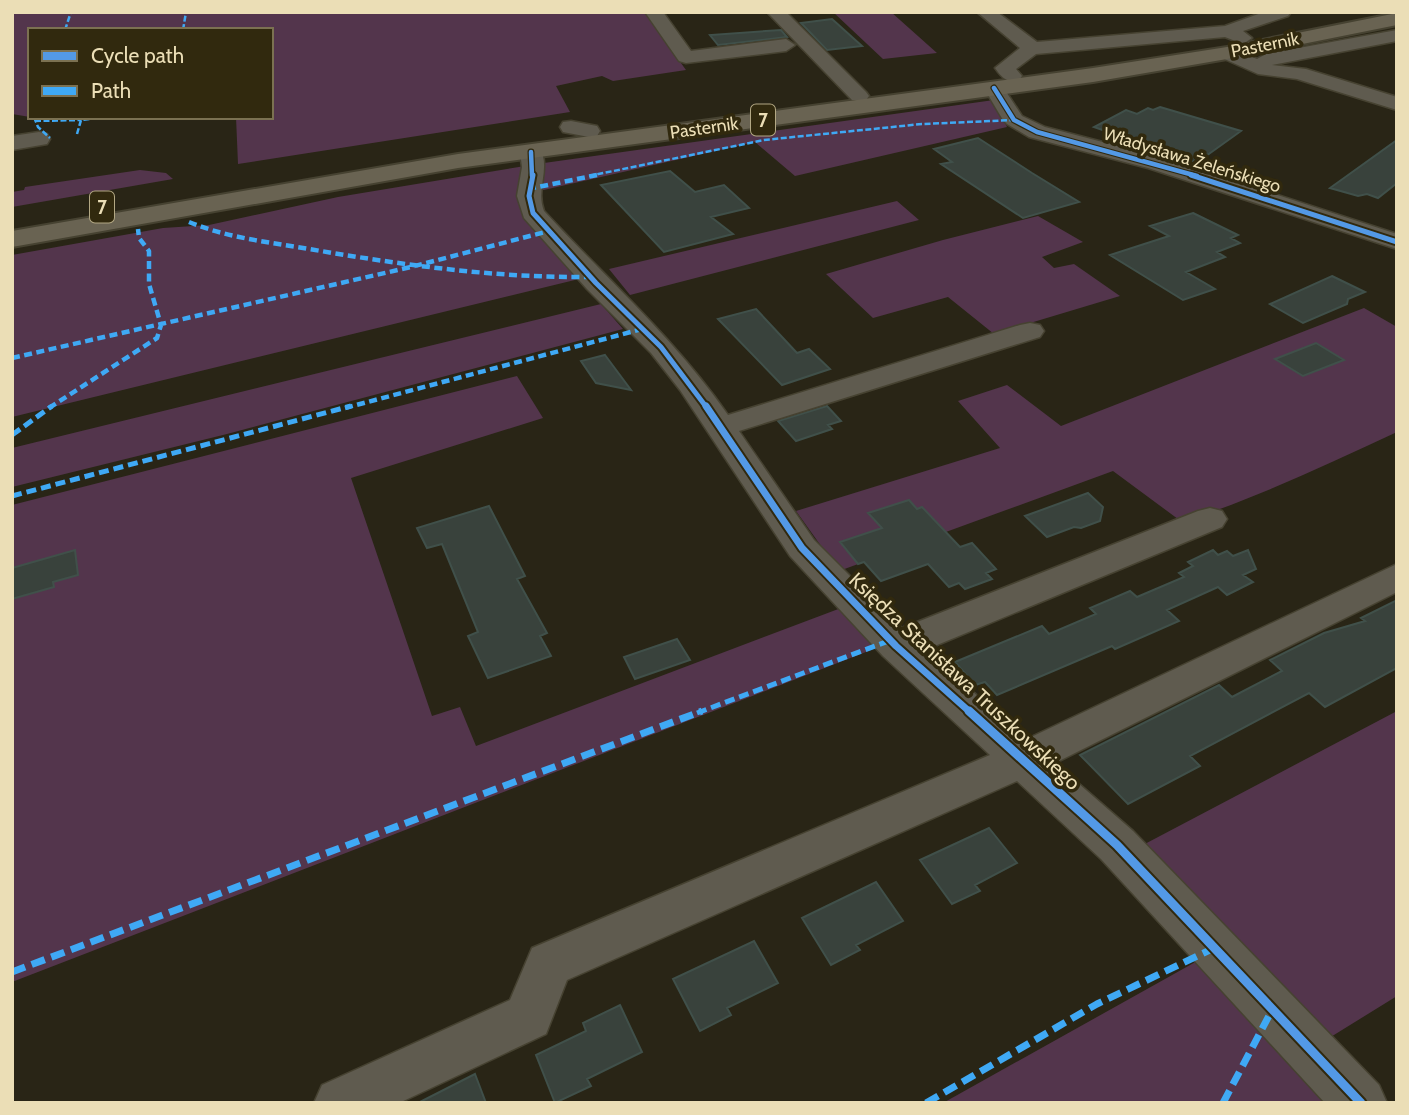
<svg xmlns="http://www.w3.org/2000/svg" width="1409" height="1115" font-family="Cabin,sans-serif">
  <rect width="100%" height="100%" fill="#292516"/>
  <!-- green -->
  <path fill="#53354c" d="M12,12H644L686,70L613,81L602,76L556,86L570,112L238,164L236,117H271V30H30V117L12,114Z
    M833,12H891L937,53L883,59Z
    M994,100L1007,127L795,176L755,142L535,192L544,163Z
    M525,166L519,196L579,279L12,417V255L163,228L209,225L338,197Z
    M140,170L166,173L173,179L12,207V192L24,190L25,187Z
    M897,201L919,220L630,295L609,269Z
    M1038,216L1083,242L1042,257L1054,268L1074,264L1120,296L994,334L948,297L873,318L826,274L943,240Z
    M601,304L623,329L227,434L12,487V448Z
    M1364,308L1397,327V432C1326,465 1257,498 1182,522L1113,471L839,571L796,511L1000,448L958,401L1007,385L1061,426Z
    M517,376L543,418L351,478L432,716L460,707L476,746L841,608L884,645L12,982V505Z
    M1397,711V996L1321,1043L1141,846Z
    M1199,960L1341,1103H943Z"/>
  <!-- building -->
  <path fill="#39423c" stroke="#40504a" stroke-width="2" d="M832,19L862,46L827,50L801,23Z
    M781,30L787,37L718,45L710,35Z
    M1160,107L1241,131L1199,161H1191L1094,127L1126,110L1137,114L1148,108L1153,110Z
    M978,138L1032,173L1079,202L1023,218L941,164L952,162L934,149Z
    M1397,140V183L1378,198L1367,194L1358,196L1330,188Z
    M670,171L695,192L724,185L749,208L711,217L733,234L664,252L601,185Z
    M1193,213L1238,235L1231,238L1240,243L1217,252L1225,257L1186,272L1215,289L1183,300L1110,255L1169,236L1150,226Z
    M1332,276L1365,292L1348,299L1347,304L1303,323L1270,304Z
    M756,309L797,353L809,349L830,369L782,385L718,319Z
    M1316,343L1344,360L1303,376L1275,359Z
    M605,355L631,390L596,383L581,361Z
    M827,406L841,421L828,425L832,429L796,441L778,421Z
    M1088,493L1103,507L1100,521L1081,528L1074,527L1047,537L1025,516Z
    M909,500L917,509L922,507L960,547L972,543L996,569L986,573L992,579L965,589L959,583L949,587L928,564L881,581L864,562L858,564L840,542L882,528L868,513Z
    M489,506L525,576L517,579L547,633L540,636L551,656L488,678L468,636L478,632L442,544L427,548L417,528Z
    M75,550L78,575L53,582L54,587L12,599V568Z
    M1213,550L1218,555L1227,551L1233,556L1248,550L1256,569L1243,575L1253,582L1227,595L1218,587L1167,610L1179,621L1115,649L1112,646L997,695L985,682L975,685L955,662L1042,626L1049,634L1096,614L1090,608L1130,591L1137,597L1184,577L1179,573L1193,566L1188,562Z
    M1397,600V668L1325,707L1309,693L1190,756L1200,766L1128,804L1080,755L1219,685L1232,697L1282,671L1270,660L1324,633L1365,621L1361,618Z
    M677,639L690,660L635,679L624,657Z
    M989,828L1017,863L975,885L980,891L952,904L920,860Z
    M876,882L903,921L856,945L860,950L831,965L802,918Z
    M754,941L778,983L727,1008L731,1015L700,1031L673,979Z
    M620,1005L642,1052L587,1079L591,1086L555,1103L536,1055L586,1031L583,1023Z
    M475,1074L486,1103H418Z"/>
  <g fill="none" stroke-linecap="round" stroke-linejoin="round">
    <!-- minor casing -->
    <g stroke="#464231" stroke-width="3">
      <path id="minor" d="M645,12H663L691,51L786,39L795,45L786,51L686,63L679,61Z
        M767,12H786L866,92L869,96L866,100H852Z
        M977,12H997L1037,42L1225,26L1264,12H1291L1288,16L1243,31L1252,38L1243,44L1225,37L1036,54L1016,69L1022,76L1019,80C1007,83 1002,78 995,68L1020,48Z
        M1397,30V41L1272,65L1306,69L1397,97V110L1297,79L1258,74L1220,57L1217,53L1227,47L1257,59L1266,54Z
        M994,82L1001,84L1022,116L1045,127L1164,158L1397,234V249L1148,168L1029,137L1007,124L1003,120L984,88L987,84Z
        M571,121L597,126L600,131L597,136L589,137L563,132L560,127L563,122Z
        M39,132L47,134L50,139L47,144L12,150V136Z
        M531,145L539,147C552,167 535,189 544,211C606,278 675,339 728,415L1020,325L1030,323L1040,325L1044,331L1040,337L739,431L814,540L902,628L1198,511L1210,508L1222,511L1227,519L1222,527L925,650L1027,739L1397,564V592L1055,763L1133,831L1379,1085L1387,1103H1325L1101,859L1017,781L567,980L546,1034L399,1103H314L322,1085L510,1000L532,948L990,755L883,656L790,556L680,390L651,353L587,289L524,218L517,196L522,167L520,152L523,147Z"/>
    </g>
    <!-- major casing -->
    <g stroke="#464231" stroke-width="4">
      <path id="major" d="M1397,13V25L1227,59L1093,82L458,168L12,247V231L458,154L1093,68L1227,47Z"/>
    </g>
    <!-- minor -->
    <use href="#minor" fill="#5f5b4f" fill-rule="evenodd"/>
    <!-- major -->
    <use href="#major" fill="#696352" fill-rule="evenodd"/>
    <!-- quiet-far3 -->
    <path stroke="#3fa9f5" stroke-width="2.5" stroke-dasharray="6 2.5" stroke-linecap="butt" d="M65,30L71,12
      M183,30L186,12
      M34,117L38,127L50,138
      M35,121L81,120
      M77,134L81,120L104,117
      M589,176L764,140L922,124L1014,120"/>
    <!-- quiet-far2 -->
    <path stroke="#3fa9f5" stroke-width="4.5" stroke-dasharray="8 4.5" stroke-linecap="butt" d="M528,189L597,175
      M189,222C228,238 268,242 309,249C403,265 495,278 591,277
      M12,358L411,267L549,231
      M49,408L157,338L161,325L149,284V251L139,238L138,229
      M345,408L642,329"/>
    <!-- quiet-far1 -->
    <path stroke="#3fa9f5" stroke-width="5" stroke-dasharray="10 5" stroke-linecap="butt" d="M12,435L52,406
      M12,496L351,406
      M697,713L891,640"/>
    <!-- quiet -->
    <path stroke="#3fa9f5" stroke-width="7" stroke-dasharray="14 7" stroke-linecap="butt" d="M12,972L702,711
      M926,1103L1097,1004L1214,948
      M1223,1103L1272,1010"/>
    <!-- cycleway-far3 casing -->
    <g stroke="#31290e" stroke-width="7">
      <path id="cycleway-far3" d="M994,88L1014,120L1037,132L1197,176
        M531,152L532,176"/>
    </g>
    <!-- cycleway-far2 casing -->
    <g stroke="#31290e" stroke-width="9">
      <path id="cycleway-far2" d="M533,175L529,196L533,213L596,283L661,347L707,408
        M1191,175L1397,242"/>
    </g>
    <!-- cycleway-far1 casing -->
    <g stroke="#31290e" stroke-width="11">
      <path id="cycleway-far1" d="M706,406L802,548L896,646L971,713"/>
    </g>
    <!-- cycleway casing -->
    <g stroke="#31290e" stroke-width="13">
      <path id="cycleway" d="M969,711L1117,845L1361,1103"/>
    </g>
    <!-- cycleway-far3 -->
    <use href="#cycleway-far3" stroke="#5399e6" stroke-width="4.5"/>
    <!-- cycleway-far2 -->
    <use href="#cycleway-far2" stroke="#5399e6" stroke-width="5"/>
    <!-- cycleway-far1 -->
    <use href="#cycleway-far1" stroke="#5399e6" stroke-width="7"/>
    <!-- cycleway -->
    <use href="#cycleway" stroke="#5399e6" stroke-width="9"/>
  </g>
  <g text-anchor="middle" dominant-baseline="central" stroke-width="7" stroke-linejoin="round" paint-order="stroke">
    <!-- far-street labels -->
    <g font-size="18" fill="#ebdeb6" stroke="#31290e">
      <text transform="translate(1265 45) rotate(-11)">Pasternik</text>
      <text transform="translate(704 128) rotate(-8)">Pasternik</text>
      <text transform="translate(1192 160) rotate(17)">Władysława Żeleńskiego</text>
    </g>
    <!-- shield labels -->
    <g fill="#31290e" stroke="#b3a884" stroke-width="2">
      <rect x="751" y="104.5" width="24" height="31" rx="5"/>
      <rect x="90" y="191.5" width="24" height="31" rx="5"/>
    </g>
    <g font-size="19" font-weight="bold" fill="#ebdeb6">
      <text x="763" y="120">7</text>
      <text x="102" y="207">7</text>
    </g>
    <!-- street labels -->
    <g font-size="21" fill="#ebdeb6" stroke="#31290e">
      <text transform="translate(965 681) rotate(43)">Księdza Stanisława Truszkowskiego</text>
    </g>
  </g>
  <!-- border -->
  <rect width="1409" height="1115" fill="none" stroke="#ebdeb6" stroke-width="28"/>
  <!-- legend -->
  <rect x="28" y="28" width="245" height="91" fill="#31290e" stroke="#7b7151" stroke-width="2"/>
  <rect x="42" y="51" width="35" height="10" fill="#5399e6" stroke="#7b7151" stroke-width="2"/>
  <text x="91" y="63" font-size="21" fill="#ebdeb6">Cycle path</text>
  <rect x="42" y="86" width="35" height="10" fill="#3fa9f5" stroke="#7b7151" stroke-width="2"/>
  <text x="91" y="98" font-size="21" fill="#ebdeb6">Path</text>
</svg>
